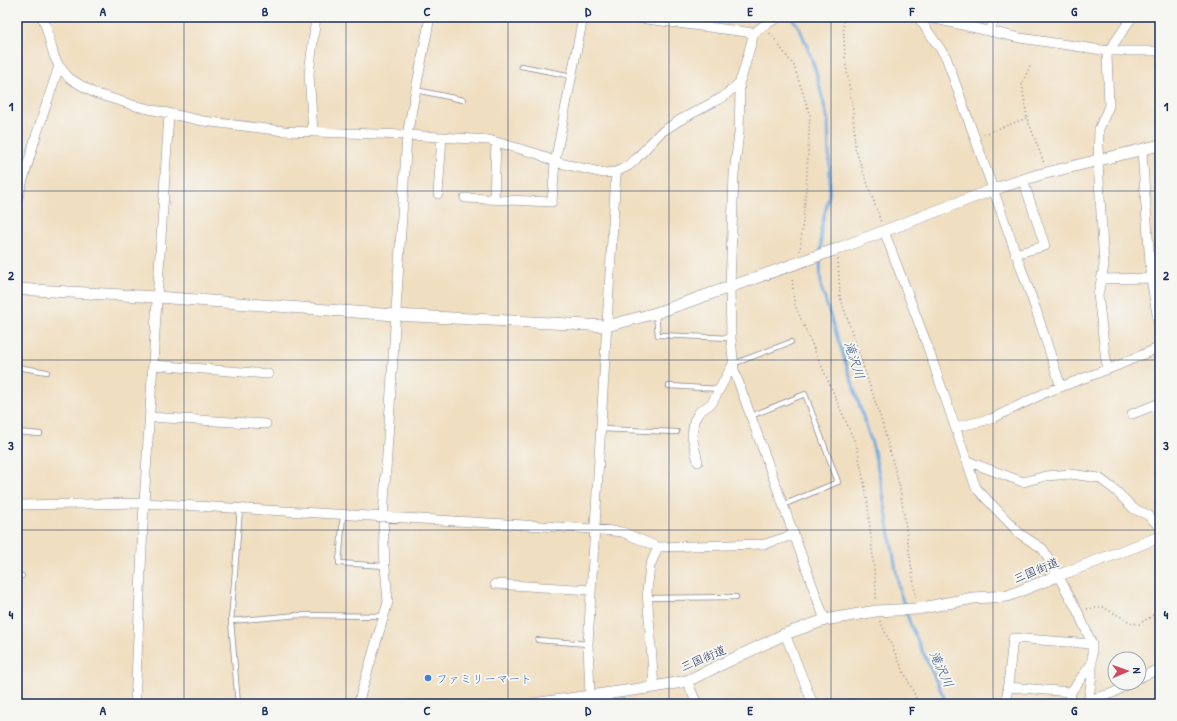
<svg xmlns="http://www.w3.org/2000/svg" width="1177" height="721" font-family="'Patrick Hand','Klee One',sans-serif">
  <rect width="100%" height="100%" fill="#f6f6f2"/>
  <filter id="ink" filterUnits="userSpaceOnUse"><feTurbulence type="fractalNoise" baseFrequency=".025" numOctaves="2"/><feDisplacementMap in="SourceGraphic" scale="8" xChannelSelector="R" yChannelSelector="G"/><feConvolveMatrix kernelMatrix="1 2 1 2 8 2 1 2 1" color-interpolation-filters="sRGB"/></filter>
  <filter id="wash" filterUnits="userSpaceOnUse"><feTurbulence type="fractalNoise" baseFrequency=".012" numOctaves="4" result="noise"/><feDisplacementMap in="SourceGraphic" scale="16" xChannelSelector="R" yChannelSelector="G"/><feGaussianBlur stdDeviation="0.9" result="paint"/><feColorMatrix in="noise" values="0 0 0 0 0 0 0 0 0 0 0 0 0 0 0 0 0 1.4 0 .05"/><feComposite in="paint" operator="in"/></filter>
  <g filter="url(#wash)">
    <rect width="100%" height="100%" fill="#f0dec0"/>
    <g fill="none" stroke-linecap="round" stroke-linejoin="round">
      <!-- stream -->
      <path stroke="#70a8df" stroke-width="3" d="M791,17L799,27L807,46L816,72L828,121L830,181L829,195L821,229V253
        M820,258L821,287L873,447L882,488L900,593L905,607
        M906,612L913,631L947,704"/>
    </g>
  </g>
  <g filter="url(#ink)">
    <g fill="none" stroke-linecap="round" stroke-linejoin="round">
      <!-- service casing -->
      <g stroke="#86868f" stroke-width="6">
        <path id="service" d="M521,66L572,76
          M416,90L463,100
          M656,314L658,335L731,338
          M733,364L791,342
          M17,367L47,372
          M669,386L719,389
          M751,416L805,394L838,482L783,505
          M600,429L677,432
          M17,432L40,434
          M343,515L339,563L385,566
          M17,575L22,576
          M648,598L736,597
          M231,621L298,615L385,616
          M538,640L588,644
          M238,704L231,621L240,509"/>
      </g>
      <!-- minor casing -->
      <g stroke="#86868f" stroke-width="10">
        <path id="minor" d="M42,17L45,24L54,56L59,66L69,78L94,93L136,106L203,121L284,131L407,135L489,140L538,154L555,162L604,173L616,172L628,166L636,159L660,133L680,120L723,97L739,83L742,76L754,33L764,25L779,17
          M631,17L754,33
          M918,17L946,57L1035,307L1061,387
          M927,17L1020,38L1109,51H1160
          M990,31L995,17
          M739,83L740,91L739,133L734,174L730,286L731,338L734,370L825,620
          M313,132L309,74L316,17
          M1142,151L1151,278L1160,333
          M438,194L442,137
          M465,198L552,202L555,162L583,17
          M494,199L496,142
          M17,200L36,136L59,66
          M884,231L926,342L976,488L1020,534L1043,549L1076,608L1085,628L1092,644V676L1088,704
          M1015,254L1045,246L1023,180
          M1101,279L1151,278
          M153,365L268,374
          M1107,369L1098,295L1104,266L1098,161L1099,129L1109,106L1107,55L1109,51L1132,17
          M1132,414L1160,403
          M149,417L266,424
          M956,427L991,419L1047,392L1119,365L1160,347
          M967,461L1023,482L1046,476L1071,474L1099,478L1115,490L1134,509L1148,515L1160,527
          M698,462L692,436L694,421L699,412L712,403L733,364
          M17,505L144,503L594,529L622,532L658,547L765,544L793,535
          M495,584L591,590
          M785,634L813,704
          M1139,678L1154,671
          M687,681L697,704
          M654,687L647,591L650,566L658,547
          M1007,687L1071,692
          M606,694L608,704
          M590,696L588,644L616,172
          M1088,700L1113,693L1129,683
          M135,704L144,503L169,114
          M358,704L388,602L385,566L383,518L407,135L430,17
          M1006,704L1013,638L1092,644
          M1070,704L1071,692L1092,663"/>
      </g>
      <!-- tertiary casing -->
      <g stroke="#86868f" stroke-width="12">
        <path id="tertiary" d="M17,289L157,297L395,315L607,326L656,313L837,249L992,190L1038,175L1160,145
          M533,704L654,687L687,681L785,634L825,620L876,611L917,609L973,598L1008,596L1057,576L1160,537"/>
      </g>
      <!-- path -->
      <path stroke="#86868f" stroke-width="1.5" stroke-dasharray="1 3" stroke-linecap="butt" d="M843,17L845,59L853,110L855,148L881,222
        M770,33L794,66L810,115L806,190L800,251
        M1030,66L1022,84L1027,118L1044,163
        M984,134L1027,118
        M838,259L840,297L881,419L900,488L916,598
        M792,276L794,303L857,447L867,498L876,589V600
        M1087,609L1103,607L1132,623L1139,624L1160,611
        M880,621L919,704"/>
      <!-- service -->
      <use href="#service" stroke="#fff" stroke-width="4.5"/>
      <!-- minor -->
      <use href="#minor" stroke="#fff" stroke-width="9"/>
      <!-- tertiary -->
      <use href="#tertiary" stroke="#fff" stroke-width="11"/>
    </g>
  </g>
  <!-- grid -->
  <path fill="none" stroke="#1b2f5e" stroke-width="1" stroke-opacity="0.55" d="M184,17V704M346,17V704M508,17V704M669,17V704M831,17V704M993,17V704M17,191H1160M17,360H1160M17,530H1160"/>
  <!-- markers -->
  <circle fill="#3f7fe0" stroke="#f6f6f2" stroke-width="1.5" cx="428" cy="678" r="4"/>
  <g text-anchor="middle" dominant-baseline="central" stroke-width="4" stroke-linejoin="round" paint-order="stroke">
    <!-- street labels -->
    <g font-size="12" fill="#1b2f5e" stroke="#f6f6f2">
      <text transform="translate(1036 570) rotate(-22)">三国街道</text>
      <text transform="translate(703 658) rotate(-23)">三国街道</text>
    </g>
    <!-- shop labels -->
    <g font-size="12" fill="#366cbe" stroke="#f6f6f2" text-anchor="start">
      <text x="436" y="678">ファミリーマート</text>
    </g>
    <!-- water labels -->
    <g font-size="13" font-style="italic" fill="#39598b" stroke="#f6f6f2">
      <text transform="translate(855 360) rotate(72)">滝沢川</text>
      <text transform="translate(942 669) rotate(65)">滝沢川</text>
    </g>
  </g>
  <!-- margin -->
  <rect width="1177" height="721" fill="none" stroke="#f6f6f2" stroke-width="44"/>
  <!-- north arrow -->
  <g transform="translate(1127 671) rotate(88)"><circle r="19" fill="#f6f6f2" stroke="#9ea6b7"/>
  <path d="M0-3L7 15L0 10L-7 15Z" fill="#d1495b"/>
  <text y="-6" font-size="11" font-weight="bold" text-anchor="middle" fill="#1b2f5e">N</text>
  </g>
  <rect x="22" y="22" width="1133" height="677" fill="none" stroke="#1b2f5e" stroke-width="1.5"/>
  <g font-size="13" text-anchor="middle" font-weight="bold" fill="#1b2f5e">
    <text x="103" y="16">A</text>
    <text x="265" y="16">B</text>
    <text x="427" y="16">C</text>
    <text x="588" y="16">D</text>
    <text x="750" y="16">E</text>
    <text x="912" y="16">F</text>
    <text x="1074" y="16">G</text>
    <text x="11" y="111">1</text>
    <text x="1166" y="111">1</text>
    <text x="11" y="280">2</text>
    <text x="1166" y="280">2</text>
    <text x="11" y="450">3</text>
    <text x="1166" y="450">3</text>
    <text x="11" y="619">4</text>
    <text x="1166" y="619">4</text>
    <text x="103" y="715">A</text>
    <text x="265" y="715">B</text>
    <text x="427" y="715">C</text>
    <text x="588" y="715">D</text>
    <text x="750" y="715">E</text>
    <text x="912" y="715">F</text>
    <text x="1074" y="715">G</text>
  </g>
</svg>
